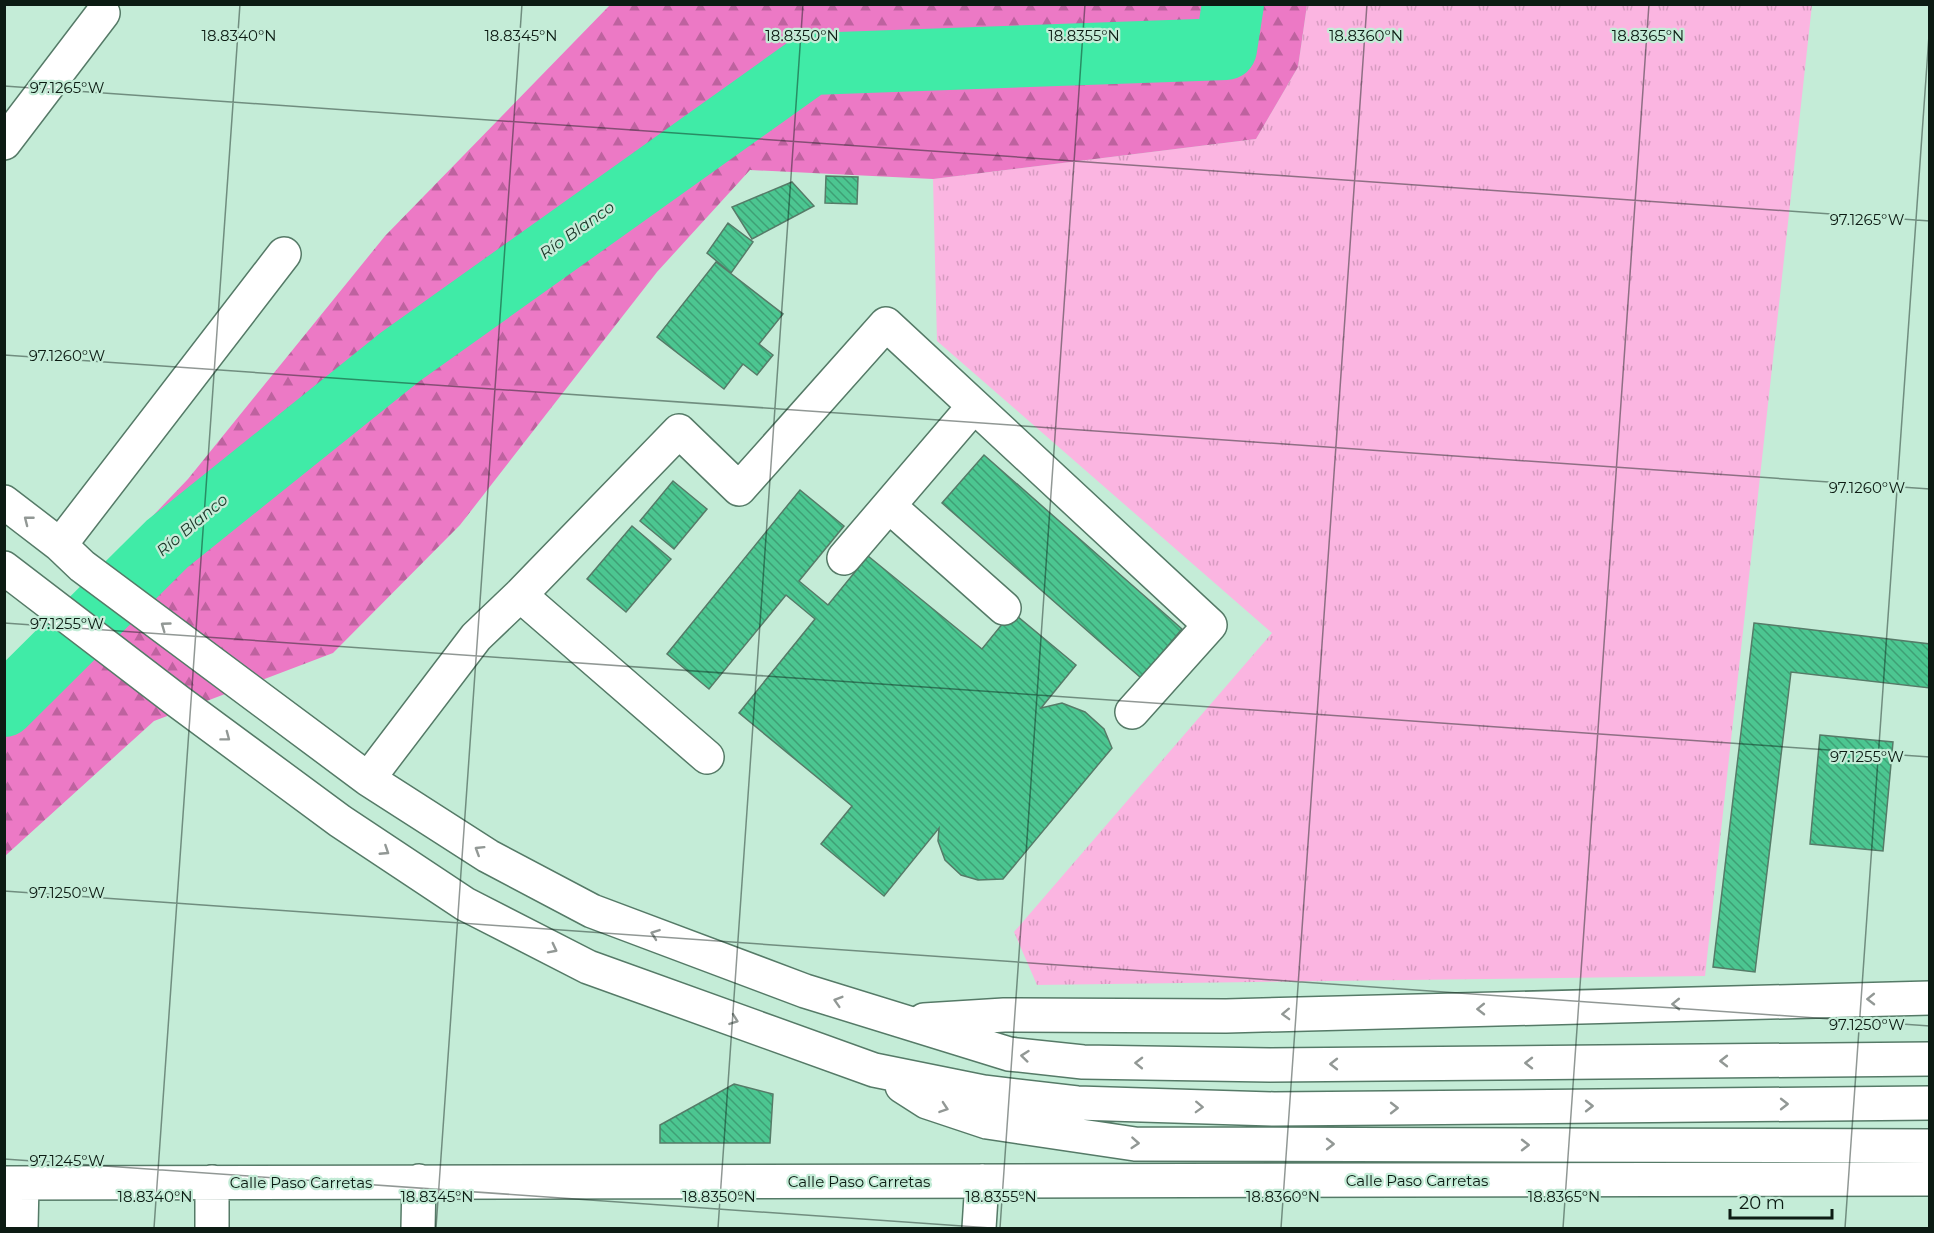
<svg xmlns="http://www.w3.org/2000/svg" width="1934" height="1233" font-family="Montserrat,sans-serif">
  <defs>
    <pattern id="grass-tufts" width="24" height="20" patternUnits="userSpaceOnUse" patternTransform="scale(1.5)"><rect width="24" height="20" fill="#fbb5e1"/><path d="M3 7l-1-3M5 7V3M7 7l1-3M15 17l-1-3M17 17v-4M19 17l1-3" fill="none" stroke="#d69bc0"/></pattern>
    <pattern id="forest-firs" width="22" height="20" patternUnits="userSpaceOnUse" patternTransform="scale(1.5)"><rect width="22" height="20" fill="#ec79c5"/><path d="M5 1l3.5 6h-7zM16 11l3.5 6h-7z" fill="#be629f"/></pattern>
    <pattern id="building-back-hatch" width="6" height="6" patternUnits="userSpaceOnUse" patternTransform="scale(1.5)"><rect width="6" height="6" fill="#4cc691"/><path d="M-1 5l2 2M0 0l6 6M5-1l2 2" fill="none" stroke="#3ea075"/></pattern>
  </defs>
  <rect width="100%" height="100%" fill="#c4ecd7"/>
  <!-- grass -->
  <path fill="url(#grass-tufts)" d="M1307,5H1812L1705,976L1037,985L1014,932L1272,633L937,341L933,179L1256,139L1298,67Z"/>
  <!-- forest -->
  <path fill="url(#forest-firs)" d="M610,5H1307L1298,67L1256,139L933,179L750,170L657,272L460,525L333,653L154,721L5,856V668L17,658L188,479L385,236Z"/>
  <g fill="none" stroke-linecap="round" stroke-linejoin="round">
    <!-- river -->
    <path stroke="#40eba7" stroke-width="62" d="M4,706L167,544L400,357L811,64L1226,49L1233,4"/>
  </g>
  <!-- building -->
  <path fill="url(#building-back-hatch)" stroke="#567b68" stroke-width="1.5" d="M826,176L858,177L857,204L825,203Z
    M792,182L814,206L752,239L732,207Z
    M728,223L753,242L731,273L707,253Z
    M716,262L783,314L759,344L773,355L757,375L743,364L724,389L657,337Z
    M984,455L1182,629L1141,678L942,503Z
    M673,481L707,509L674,549L640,521Z
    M800,490L844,526L799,581L828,605L868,556L982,649L1012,612L1076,665L1041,708L1062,703L1085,712L1104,729L1112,748L1003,879L978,880L961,875L945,860L938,841L939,828L884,896L821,844L852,806L739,713L815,619L786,595L709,689L667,654Z
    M632,526L671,559L626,612L587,579Z
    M1754,623L1930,644V688L1791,672L1755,972L1713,967Z
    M1820,735L1893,742L1883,851L1810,844Z
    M734,1084L773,1094L770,1143H660V1125Z"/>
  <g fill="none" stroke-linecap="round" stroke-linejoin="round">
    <!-- minor casing -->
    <g stroke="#557a67" stroke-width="36">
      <path id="minor" d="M4,143L103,13
        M4,502L60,545L82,566L368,779L488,856L592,911L805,991L1009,1054L1083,1062L1270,1065L1930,1059
        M889,506L1004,608
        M60,545L284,254
        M844,558L974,406
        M4,568L179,702L340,821L465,904L588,967L874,1070L983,1092L1077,1103L1274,1109L1930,1103
        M520,595L707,757
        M368,779L476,637L520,595L679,431L739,489L886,324L1210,625L1132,712
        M924,1020L1004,1015L1226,1016L1930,998
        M902,1086L927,1102L987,1122L1135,1144L1930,1146
        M4,1183L1930,1179
        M21,1228L22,1183
        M212,1228V1182
        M418,1228L419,1181
        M979,1228L982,1181"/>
    </g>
    <!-- minor -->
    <use href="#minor" stroke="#fff" stroke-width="33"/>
  </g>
  <!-- one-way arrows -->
  <defs><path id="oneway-chevron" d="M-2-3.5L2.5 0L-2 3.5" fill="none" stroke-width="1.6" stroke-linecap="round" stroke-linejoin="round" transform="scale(1.5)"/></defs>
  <g stroke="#929895">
    <use href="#oneway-chevron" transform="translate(28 520) rotate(-142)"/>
    <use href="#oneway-chevron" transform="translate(165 626) rotate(-144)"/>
    <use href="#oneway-chevron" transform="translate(226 737) rotate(37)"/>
    <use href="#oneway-chevron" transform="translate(479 850) rotate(-148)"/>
    <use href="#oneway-chevron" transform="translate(385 851) rotate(33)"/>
    <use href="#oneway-chevron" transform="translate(655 934) rotate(-160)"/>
    <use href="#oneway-chevron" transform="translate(553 949) rotate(27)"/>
    <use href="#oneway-chevron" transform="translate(1871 999) rotate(179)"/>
    <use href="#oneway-chevron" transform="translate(838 1001) rotate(-163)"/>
    <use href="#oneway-chevron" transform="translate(1676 1004) rotate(179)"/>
    <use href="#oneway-chevron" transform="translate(1481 1009) rotate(179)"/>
    <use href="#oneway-chevron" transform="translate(1286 1014) rotate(178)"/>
    <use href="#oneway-chevron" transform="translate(734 1020) rotate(20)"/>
    <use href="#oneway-chevron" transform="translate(1025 1056) rotate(-174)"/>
    <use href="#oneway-chevron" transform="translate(1724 1061) rotate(180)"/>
    <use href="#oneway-chevron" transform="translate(1139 1063) rotate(-179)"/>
    <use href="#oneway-chevron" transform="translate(1529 1063) rotate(180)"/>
    <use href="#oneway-chevron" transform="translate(1334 1064) rotate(180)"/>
    <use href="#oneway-chevron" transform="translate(1784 1104)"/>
    <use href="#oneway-chevron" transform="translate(1589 1106)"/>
    <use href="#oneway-chevron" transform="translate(1199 1107) rotate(2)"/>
    <use href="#oneway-chevron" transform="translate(944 1108) rotate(19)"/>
    <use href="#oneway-chevron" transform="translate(1394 1108)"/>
    <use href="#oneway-chevron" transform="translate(1135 1143) rotate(4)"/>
    <use href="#oneway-chevron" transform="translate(1330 1144)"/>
    <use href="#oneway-chevron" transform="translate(1525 1145)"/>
  </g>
  <!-- ticks -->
  <path fill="none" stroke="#0c1b13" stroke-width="1.5" stroke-opacity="0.45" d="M4,86L1930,221M4,355L1930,489M4,623L1930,757M4,891L1930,1026M4,1159L991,1228M154,1228L240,4M436,1228L522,4M718,1228L803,4M1000,1228L1085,4M1281,1228L1367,4M1563,1228L1649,4M1845,1228L1930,21"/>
  <g text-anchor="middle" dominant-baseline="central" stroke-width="4.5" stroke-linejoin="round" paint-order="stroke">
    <!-- street labels -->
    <g font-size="15" fill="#0c1b13" stroke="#c4ecd7">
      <text x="1417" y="1180">Calle Paso Carretas</text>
      <text x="859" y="1181">Calle Paso Carretas</text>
      <text x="301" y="1182">Calle Paso Carretas</text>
    </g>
    <!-- water labels -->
    <g font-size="16" font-style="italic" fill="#1a3427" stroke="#c4ecd7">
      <text transform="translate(577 230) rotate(-35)">Río Blanco</text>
      <text transform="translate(192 525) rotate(-40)">Río Blanco</text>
    </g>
  </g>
  <g font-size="15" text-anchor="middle" fill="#0c1b13" stroke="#c4ecd7" stroke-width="4.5" stroke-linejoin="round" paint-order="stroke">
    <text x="239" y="41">18.8340°N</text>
    <text x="521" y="41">18.8345°N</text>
    <text x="802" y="41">18.8350°N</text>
    <text x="1084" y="41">18.8355°N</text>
    <text x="1366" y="41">18.8360°N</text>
    <text x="1648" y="41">18.8365°N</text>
    <text x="67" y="93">97.1265°W</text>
    <text x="1867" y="225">97.1265°W</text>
    <text x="67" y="361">97.1260°W</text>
    <text x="1867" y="493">97.1260°W</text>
    <text x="67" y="629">97.1255°W</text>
    <text x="1867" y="762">97.1255°W</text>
    <text x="67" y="898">97.1250°W</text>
    <text x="1867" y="1030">97.1250°W</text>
    <text x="67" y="1166">97.1245°W</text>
    <text x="155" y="1202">18.8340°N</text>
    <text x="437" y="1202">18.8345°N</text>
    <text x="719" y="1202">18.8350°N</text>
    <text x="1001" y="1202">18.8355°N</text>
    <text x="1283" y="1202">18.8360°N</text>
    <text x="1564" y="1202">18.8365°N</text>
  </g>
  <!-- border -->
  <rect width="1934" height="1233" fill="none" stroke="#0c1b13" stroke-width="12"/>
  <!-- scale -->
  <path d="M1730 1209v9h102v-9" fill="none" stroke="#0c1b13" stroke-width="3"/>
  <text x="1739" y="1209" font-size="18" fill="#0c1b13" stroke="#c4ecd7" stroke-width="4.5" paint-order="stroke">20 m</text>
</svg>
